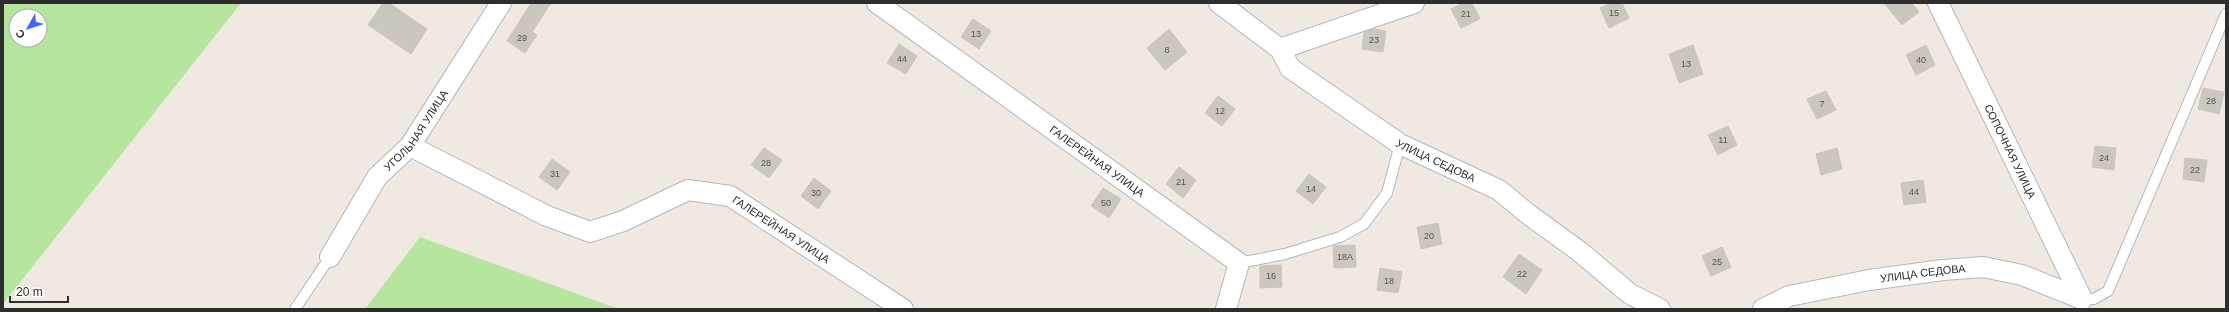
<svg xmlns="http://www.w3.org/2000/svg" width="2229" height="312" font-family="Helvetica,sans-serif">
  <rect width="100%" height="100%" fill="#efe9e1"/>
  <!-- green -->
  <path fill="#b6e59e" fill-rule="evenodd" d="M3,3H241L3,304ZM16,16H40V40H16Z
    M420,237L619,309H365Z"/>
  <!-- building -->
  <path fill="#cbc7bf" stroke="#cbc5ba" d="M383,3H389L427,29L411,54L368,25Z
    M531,3H551L532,32L537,35L525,53L507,41Z
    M1463,3H1472L1480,19L1461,28L1451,9Z
    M1611,3H1622L1629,18L1609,28L1600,8Z
    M1884,3H1912L1919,12L1902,25Z
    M973,19L991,31L979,49L961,37Z
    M1169,29L1187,52L1165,70L1147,48Z
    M1374,29L1386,31L1383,52L1362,49L1364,32Z
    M899,44L917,56L906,74L887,63Z
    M1693,45L1703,74L1679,83L1669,54Z
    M1926,45L1935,65L1916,75L1906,55Z
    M2203,88L2224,92L2219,114L2198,109Z
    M1826,91L1836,110L1817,119L1807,99Z
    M1218,96L1235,109L1222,126L1205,113Z
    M1728,126L1737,145L1718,155L1708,135Z
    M2095,146L2116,148L2114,170L2092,167Z
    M764,148L782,160L769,178L751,165Z
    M1837,148L1842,169L1821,175L1816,154Z
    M2185,158L2207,160L2204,182L2183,179Z
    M552,159L570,172L557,190L539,177Z
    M1179,167L1196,180L1183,198L1166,184Z
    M1309,174L1326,187L1313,204L1296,191Z
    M814,178L831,191L818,209L801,196Z
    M1923,180L1926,202L1904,205L1901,183Z
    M1103,188L1121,199L1109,218L1091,206Z
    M1438,223L1442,244L1421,249L1417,227Z
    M1355,245L1356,267L1334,268L1333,246Z
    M1722,247L1731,267L1711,276L1702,256Z
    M1519,254L1542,270L1526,294L1503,277Z
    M1281,265L1282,287L1260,288V266Z
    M1380,268L1402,272L1398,293L1377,290Z"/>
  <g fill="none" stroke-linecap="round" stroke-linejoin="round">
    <!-- lane casing -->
    <g stroke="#b4b7c1" stroke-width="12">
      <path id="lane" d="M1239,263L1285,254L1340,237L1364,224L1387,193L1400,144
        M295,309L330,257
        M2084,309L2082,299H2094L2108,291L2226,14"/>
    </g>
    <!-- street casing -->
    <g stroke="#b4b7c1" stroke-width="22">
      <g id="street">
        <path id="s1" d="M877,3L1239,263L1226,309"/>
        <path id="s2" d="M1219,3L1280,49L1290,68L1400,144L1499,190L1528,214L1579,251L1630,294L1660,309"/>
        <path id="s3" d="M1938,3L2082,299"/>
        <path d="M1280,49L1414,3"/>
        <path id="s4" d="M410,146L547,216L590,232L623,221L688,190L730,196L903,309"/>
        <path id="s5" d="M330,257L377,177L410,146L501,3"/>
        <path id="s6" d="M1763,309L1789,296L1869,280L1943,270L1983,267L2022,275L2082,299"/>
      </g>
    </g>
    <!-- lane -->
    <use href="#lane" stroke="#fff" stroke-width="10"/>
    <!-- street -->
    <use href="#street" stroke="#fff" stroke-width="20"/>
  </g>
  <g text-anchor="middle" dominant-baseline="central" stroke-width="3" stroke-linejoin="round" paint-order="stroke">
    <!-- number labels -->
    <g font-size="9" fill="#555452">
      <text x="1614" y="13">15</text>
      <text x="1466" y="14">21</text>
      <text x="976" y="34">13</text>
      <text x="522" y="38">29</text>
      <text x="1374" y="40">23</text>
      <text x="1167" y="50">8</text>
      <text x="902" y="59">44</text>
      <text x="1921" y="60">40</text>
      <text x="1686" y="64">13</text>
      <text x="2211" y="101">28</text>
      <text x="1822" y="104">7</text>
      <text x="1220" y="111">12</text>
      <text x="1723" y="140">11</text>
      <text x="2104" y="158">24</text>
      <text x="766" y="163">28</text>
      <text x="2195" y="170">22</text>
      <text x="555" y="174">31</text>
      <text x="1181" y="182">21</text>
      <text x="1311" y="189">14</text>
      <text x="1914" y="192">44</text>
      <text x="816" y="193">30</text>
      <text x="1106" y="203">50</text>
      <text x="1429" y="236">20</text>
      <text x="1345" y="257">18А</text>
      <text x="1717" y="262">25</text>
      <text x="1522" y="274">22</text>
      <text x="1271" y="276">16</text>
      <text x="1389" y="281">18</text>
    </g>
    <!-- street labels -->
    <g font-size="11" fill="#2e2e2e" stroke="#fff">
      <text stroke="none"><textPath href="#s5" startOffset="154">УГОЛЬНАЯ УЛИЦА</textPath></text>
      <text stroke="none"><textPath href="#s3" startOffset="165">СОПОЧНАЯ УЛИЦА</textPath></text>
      <text stroke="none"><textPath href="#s2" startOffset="271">УЛИЦА СЕДОВА</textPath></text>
      <text stroke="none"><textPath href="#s1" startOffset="271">ГАЛЕРЕЙНАЯ УЛИЦА</textPath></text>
      <text stroke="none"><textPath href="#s4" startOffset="410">ГАЛЕРЕЙНАЯ УЛИЦА</textPath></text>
      <text stroke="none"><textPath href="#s6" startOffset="165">УЛИЦА СЕДОВА</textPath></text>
    </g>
  </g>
  <!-- border -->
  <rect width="2229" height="312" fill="none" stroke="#2e2e2e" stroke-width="8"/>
  <!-- north arrow -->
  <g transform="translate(28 28) rotate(231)"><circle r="19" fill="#ffffff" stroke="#ababab"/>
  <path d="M0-3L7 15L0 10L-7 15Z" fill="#4264fb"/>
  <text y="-6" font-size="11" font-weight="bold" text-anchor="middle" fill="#2e2e2e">С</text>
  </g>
  <!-- scale -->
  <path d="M10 296v6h58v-6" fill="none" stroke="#2e2e2e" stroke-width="2"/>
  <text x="16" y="296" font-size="12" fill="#2e2e2e" stroke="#ffffff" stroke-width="3" paint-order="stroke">20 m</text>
</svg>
